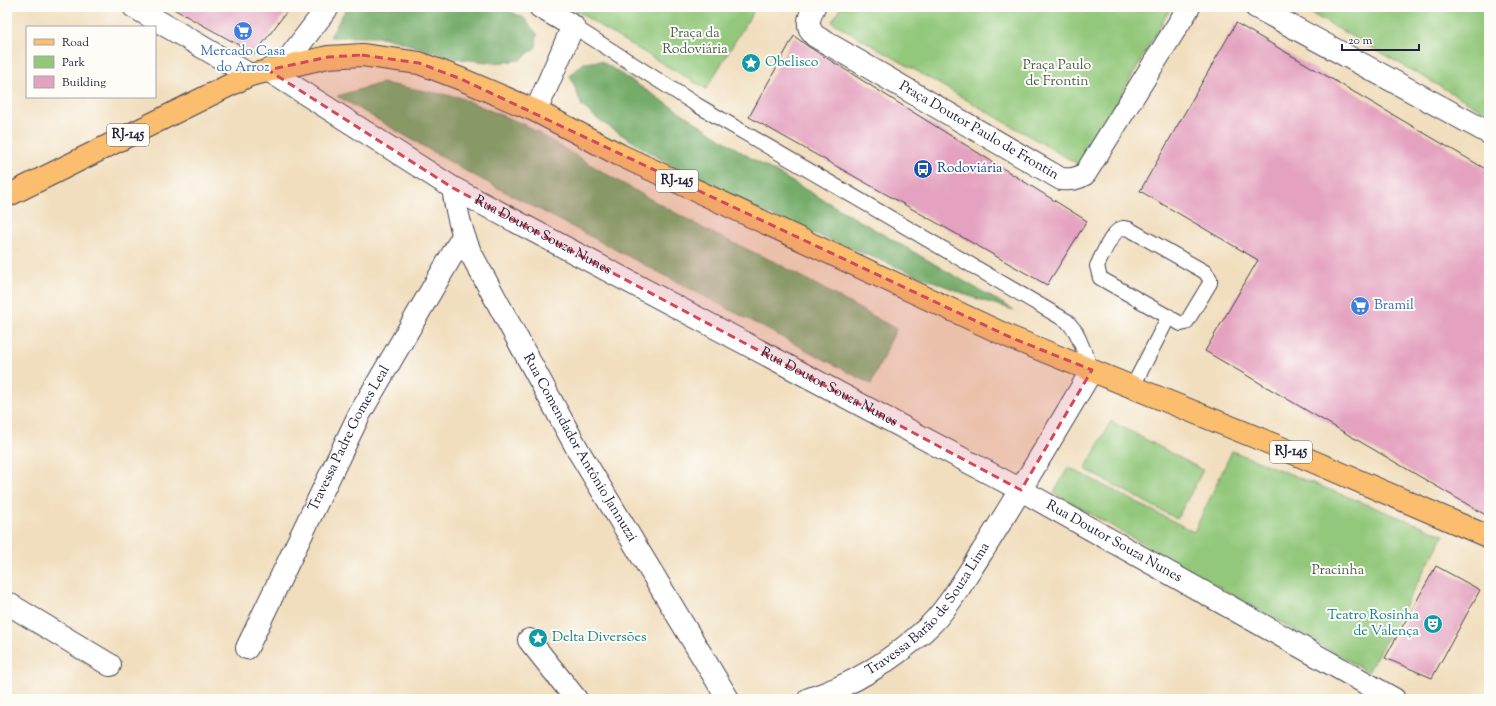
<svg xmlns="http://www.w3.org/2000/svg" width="1496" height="706" font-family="'Sorts Mill Goudy',serif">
  <rect width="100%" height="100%" fill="#fdfcf7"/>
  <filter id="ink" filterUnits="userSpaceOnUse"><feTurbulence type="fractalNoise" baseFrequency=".025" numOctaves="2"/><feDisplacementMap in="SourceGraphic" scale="8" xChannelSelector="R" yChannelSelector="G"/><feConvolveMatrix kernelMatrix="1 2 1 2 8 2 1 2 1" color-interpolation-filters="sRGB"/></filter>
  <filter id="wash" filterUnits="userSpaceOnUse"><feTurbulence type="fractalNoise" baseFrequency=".012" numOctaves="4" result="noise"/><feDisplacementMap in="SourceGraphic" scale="16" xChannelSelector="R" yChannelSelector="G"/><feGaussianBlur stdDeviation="0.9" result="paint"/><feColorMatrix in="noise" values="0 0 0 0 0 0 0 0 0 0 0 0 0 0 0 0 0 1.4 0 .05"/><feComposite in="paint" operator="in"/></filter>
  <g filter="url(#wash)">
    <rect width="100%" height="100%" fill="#f1debe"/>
    <!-- green -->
    <path fill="#93c87b" stroke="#5a755b" d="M571,7H756L706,89L606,30Z
      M841,7H1171L1081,166L832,22Z
      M1307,7H1489V114L1305,10Z
      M1111,421L1203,470L1177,519L1085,469Z
      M1232,451L1444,535L1368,672L1054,493L1068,467L1194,532Z"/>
    <!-- forest -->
    <path fill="#76ac6b" stroke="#4c6753" d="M347,7H501L524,18L537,34L536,47L520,60L494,63L455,58L383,37H330Z
      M601,61L751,158L1014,310L975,298L790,224L715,190L662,160L600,121L582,106L570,75L584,63Z
      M382,83L458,97L525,125L618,181L710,232L777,263L896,329L871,384L464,170L337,96Z"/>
    <g id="blocks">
      <!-- building -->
      <path fill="#e4a2c0" d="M170,7H290L255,54Z
        M1236,23L1489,171V517L1205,351L1258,260L1140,191Z
        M794,36L809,47L1087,221L1047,285L749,117Z
        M1436,566L1480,590L1432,678L1385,658Z"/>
    </g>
  </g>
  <g filter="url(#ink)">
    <use href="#blocks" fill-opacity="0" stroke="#413e4f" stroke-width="1"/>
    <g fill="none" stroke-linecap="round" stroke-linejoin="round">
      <!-- lane casing -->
      <g stroke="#413e4f" stroke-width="16">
        <path id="lane" d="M573,26L697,105L1067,321L1076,332L1092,370
          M1123,228L1129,229L1205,272L1210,279V283L1186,323L1181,324L1100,278L1097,266C1102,256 1112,230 1123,228Z
          M1133,386L1169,316"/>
      </g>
      <!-- street casing -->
      <g stroke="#413e4f" stroke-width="24">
        <g id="street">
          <path d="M134,7L250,75"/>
          <path id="s1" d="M814,7C809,17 805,27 815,36L1061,179C1071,180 1077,179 1085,174L1189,7"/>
          <path d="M1256,7L1489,133"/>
          <path d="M283,66L328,7"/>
          <path id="s2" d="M268,70L453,188L1021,490L1394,699"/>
          <path d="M536,111L573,26L540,7"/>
          <path id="s3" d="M453,188C456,211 461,231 470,252L579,452L728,699"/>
          <path d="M7,603L110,665"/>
          <path d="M529,640L576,699"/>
          <path id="s4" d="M247,648L359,415L463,236"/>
          <path id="s5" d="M809,699C851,686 892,660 925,630C947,611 966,576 982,552C1020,492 1056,431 1092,370"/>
        </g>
      </g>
      <!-- primary casing -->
      <g stroke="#413e4f" stroke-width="24">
        <path id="primary" d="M7,196L250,75L328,57L362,55L419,63L461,79L536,111L620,155L1012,338L1277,446L1489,537"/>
      </g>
      <!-- lane -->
      <use href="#lane" stroke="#fff" stroke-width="14"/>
      <!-- street -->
      <use href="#street" stroke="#fff" stroke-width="22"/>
      <!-- primary -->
      <use href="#primary" stroke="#fbbd6e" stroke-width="22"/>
    </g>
  </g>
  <!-- marked area -->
  <path fill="#d1495b" fill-opacity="0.2" stroke="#d1495b" stroke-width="3" stroke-dasharray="8 5" stroke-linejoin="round" d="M362,55L419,63L461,79L1012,338L1092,370L1021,490L453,188L268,70L328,57Z"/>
  <!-- icons -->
  <defs>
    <g id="supermarket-disc" transform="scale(1)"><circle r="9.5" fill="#3f7fe0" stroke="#fdfcf7"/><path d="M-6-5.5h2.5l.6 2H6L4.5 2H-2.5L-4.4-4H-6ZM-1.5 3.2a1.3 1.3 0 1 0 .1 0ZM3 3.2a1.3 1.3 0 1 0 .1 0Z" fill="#fff"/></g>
    <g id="sight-disc" transform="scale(1)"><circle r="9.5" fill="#0f9aa8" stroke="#fdfcf7"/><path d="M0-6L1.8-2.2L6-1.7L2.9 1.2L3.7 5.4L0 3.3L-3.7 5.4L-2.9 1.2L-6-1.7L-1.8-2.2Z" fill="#fff"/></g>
    <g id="bus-disc" transform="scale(1)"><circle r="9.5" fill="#1a4fb4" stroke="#fdfcf7"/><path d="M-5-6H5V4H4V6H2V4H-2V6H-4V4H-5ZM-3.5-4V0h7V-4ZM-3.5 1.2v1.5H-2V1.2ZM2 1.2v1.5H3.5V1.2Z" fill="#fff"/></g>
    <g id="theatre-disc" transform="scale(1)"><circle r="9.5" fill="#0f9aa8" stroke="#fdfcf7"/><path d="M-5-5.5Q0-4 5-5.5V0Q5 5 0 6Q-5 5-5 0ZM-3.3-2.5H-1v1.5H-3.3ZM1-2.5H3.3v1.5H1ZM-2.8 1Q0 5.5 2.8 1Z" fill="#fff"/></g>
  </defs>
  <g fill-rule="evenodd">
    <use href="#supermarket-disc" x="243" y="31"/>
    <use href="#sight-disc" x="751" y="63"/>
    <use href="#bus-disc" x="923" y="169"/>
    <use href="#supermarket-disc" x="1360" y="306"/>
    <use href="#theatre-disc" x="1433" y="624"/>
    <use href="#sight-disc" x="538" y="638"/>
  </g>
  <g text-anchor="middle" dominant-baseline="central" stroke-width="4" stroke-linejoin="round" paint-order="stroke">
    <!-- shield labels -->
    <g fill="#fdfcf7" stroke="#646373" stroke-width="1">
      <rect x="107" y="124" width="42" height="22" rx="3"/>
      <rect x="656" y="170" width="42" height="22" rx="3"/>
      <rect x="1270" y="441" width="42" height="22" rx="3"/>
    </g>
    <g font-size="13" font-weight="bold" fill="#22223b">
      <text x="128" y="135">RJ-145</text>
      <text x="677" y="181">RJ-145</text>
      <text x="1291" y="452">RJ-145</text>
    </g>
    <!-- park labels -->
    <g font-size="14" fill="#4a5c51" stroke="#fdfcf7">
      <text x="695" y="34">Praça da<tspan x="695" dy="16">Rodoviária</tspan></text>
      <text x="1057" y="66">Praça Paulo<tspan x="1057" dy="16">de Frontin</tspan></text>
      <text x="1338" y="571">Pracinha</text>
    </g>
    <!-- shop labels -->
    <g font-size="14" fill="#366cbe" stroke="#fdfcf7">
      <text x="243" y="52">Mercado Casa<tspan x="243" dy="16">do Arroz</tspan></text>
      <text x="1374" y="306" text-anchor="start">Bramil</text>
    </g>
    <!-- culture labels -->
    <g font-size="14" fill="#0d838f" stroke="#fdfcf7" text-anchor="start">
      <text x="765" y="63">Obelisco</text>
      <text x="1419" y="616" text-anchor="end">Teatro Rosinha<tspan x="1419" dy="16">de Valença</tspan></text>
      <text x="552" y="638">Delta Diversões</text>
    </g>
    <!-- street labels -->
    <g font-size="14" fill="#22223b" stroke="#fdfcf7">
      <text stroke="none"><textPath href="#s1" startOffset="221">Praça Doutor Paulo de Frontin</textPath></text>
      <text stroke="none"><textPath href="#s2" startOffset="321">Rua Doutor Souza Nunes</textPath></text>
      <text stroke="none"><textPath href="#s2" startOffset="645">Rua Doutor Souza Nunes</textPath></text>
      <text stroke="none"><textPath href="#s4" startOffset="233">Travessa Padre Gomes Leal</textPath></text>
      <text stroke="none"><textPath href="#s3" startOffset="291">Rua Comendador Antônio Jannuzzi</textPath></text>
      <text stroke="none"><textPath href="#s2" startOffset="969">Rua Doutor Souza Nunes</textPath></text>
      <text stroke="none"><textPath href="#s5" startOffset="153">Travessa Barão de Souza Lima</textPath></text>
    </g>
    <!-- transit labels -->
    <g font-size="14" fill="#164399" stroke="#fdfcf7" text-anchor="start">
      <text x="937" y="169">Rodoviária</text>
    </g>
  </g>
  <!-- margin -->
  <rect width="1496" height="706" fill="none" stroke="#fdfcf7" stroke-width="24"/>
  <!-- legend -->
  <rect x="26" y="26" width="130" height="72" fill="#fdfcf7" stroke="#a5a5ac"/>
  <rect x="34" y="39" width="20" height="6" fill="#fbbd6e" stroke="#a5a5ac"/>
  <text x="62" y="46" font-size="12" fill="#22223b">Road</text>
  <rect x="34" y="56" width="20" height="12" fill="#93c87b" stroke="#a5a5ac"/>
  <text x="62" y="66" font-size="12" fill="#22223b">Park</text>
  <rect x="34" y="76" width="20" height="12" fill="#e4a2c0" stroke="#a5a5ac"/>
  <text x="62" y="86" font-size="12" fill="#22223b">Building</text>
  <!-- scale -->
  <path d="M1342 44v6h77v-6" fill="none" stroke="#22223b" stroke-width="2"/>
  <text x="1348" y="44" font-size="12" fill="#22223b" stroke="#fdfcf7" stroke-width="3" paint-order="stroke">20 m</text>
</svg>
